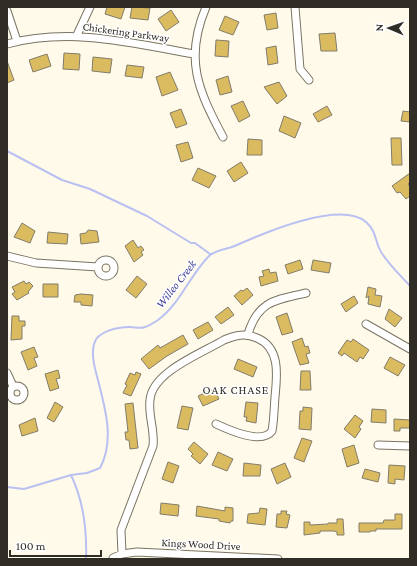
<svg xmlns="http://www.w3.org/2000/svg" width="417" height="566" font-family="'Crimson Pro',serif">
  <rect width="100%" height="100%" fill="#fffaea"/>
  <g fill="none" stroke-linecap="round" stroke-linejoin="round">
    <!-- stream -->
    <path stroke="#b9c0f2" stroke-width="2" d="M7,151L62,180L90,189L147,216L191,243H195L210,254
      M71,475C83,500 87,531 86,559
      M7,487L24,489L71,475L87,473L100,468C115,440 105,408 98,380C95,369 91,356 94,344C97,331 118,327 130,327C135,327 141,329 145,327C149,326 155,322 158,320C180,304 190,275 209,256C215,250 229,249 237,245C264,233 340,200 366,222C375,230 375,238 379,248C384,260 401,276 410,286"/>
  </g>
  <!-- building -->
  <path fill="#dabb5f" stroke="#827c6b" d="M107,7H125L121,19L105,14Z
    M132,7L150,8L148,20L130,18Z
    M171,10L179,22L166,31L158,19Z
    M276,13L278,28L267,30L264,15Z
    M225,16L239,22L233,35L219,30Z
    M335,33L337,51H321L319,34Z
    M216,40L229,41L228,57L215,56Z
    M276,46L278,63L268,65L266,48Z
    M64,53L80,54L79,70L63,69Z
    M47,54L51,66L33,72L29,60Z
    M93,57L112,59L110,73L92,71Z
    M7,61L14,80L7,83Z
    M127,65L144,67L142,78L125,76Z
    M170,72L178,90L162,96L156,77Z
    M228,76L232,92L220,95L216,80Z
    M279,82L287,96L277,104L264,87Z
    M243,101L250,116L239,122L231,106Z
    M327,106L332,115L318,122L313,114Z
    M181,109L187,124L176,128L170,113Z
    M403,111L410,112V122L401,121Z
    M284,116L301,123L295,138L279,131Z
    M391,138H401L402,165H392Z
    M248,139L262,140V155H247Z
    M188,142L193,158L181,162L176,145Z
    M241,162L248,173L234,182L227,171Z
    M198,168L216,176L209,188L192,180Z
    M410,173V182L408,184L410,187V196L406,199L400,192L397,193L392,186Z
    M22,223L35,231L30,243L14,237Z
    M88,230L97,231L99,242L81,244L80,234L86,233Z
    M48,232L68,234L67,244L47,243Z
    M133,240L138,248L141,246L144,250L141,252L143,255L134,262L125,246Z
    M300,260L303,269L288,274L285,265Z
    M313,260L331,263L329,273L311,270Z
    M269,269L270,273L276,272L278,281L261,286L259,277L264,276L262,271Z
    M137,276L147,284L136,298L126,290Z
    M24,281L26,284L29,282L33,286L28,292L29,293L17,300L12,294L15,292L12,287Z
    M43,284H58V297H43Z
    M368,287L376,289L375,295L382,296L380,307L368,304L369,296L366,298Z
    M247,288L253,295L242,305L234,296L241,290L243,291Z
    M81,294L93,295L92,306L81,305V302H74L75,295Z
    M354,296L358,303L346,312L341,304Z
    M228,307L234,315L221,324L215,317Z
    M389,309L402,318L395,327L385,319Z
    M287,313L293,332L282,335L276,317Z
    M12,316H19V321H25V326H22V339L11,340Z
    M208,322L213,330L198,339L193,330Z
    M183,335L188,344L167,356L149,369L141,359L158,345L160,348Z
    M302,338L305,347L308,346L310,353L306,354L309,363L300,365L292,342Z
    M353,339L369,350L363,359L360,357L357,362L344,353L342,356L338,353L347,340L351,342Z
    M34,347L38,357L34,358L37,366L28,370L21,352Z
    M390,357L405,365L398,376L384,368Z
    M238,359L257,367L253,377L234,369Z
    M58,370L60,378L56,379L59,388L50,391L45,374Z
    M301,371H310L311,390H300Z
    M136,372L141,374L131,396L123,393L127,385L125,384L130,373L135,375Z
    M214,389L219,399L203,406L198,396Z
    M55,402L63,407L54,422L47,418Z
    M246,402L258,403L256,423L246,421L247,417H244Z
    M133,403L138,448L130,449L129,440H126L125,432H128L125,404Z
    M182,406L193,408L188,430L177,428Z
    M303,407L312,408L311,430L299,429L300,411H303Z
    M372,409L386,410V423L371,422Z
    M355,415L363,421L359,427L361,429L355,438L344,429Z
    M35,418L38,431L22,436L19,425Z
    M394,419L410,420V428H400V431H394Z
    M302,438L312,441L304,462L294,458Z
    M194,442L208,454L200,464L191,456L193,454L188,449Z
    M354,445L359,463L347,467L342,449Z
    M218,452L233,459L227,471L212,465Z
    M168,462L179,466L173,483L162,479Z
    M244,463L261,465L260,476H243Z
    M285,463L291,477L277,484L271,469Z
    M389,465L405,466L404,480L395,479V484L388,483Z
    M365,469L380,473L378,482L362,478Z
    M161,503L179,505L178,516L160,514Z
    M197,506L225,511V507L233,508V521H231L230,523L219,521V519L196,516Z
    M260,508L267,509L265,525L247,523L248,514L259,513Z
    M281,511H287L286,514L290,515L287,528L276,527L277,514H281Z
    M395,514H402V529H376V531H370V532H359V523H383L384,520H395Z
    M337,519H343L344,535H337V532L334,531H320V533L304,535V522H310V525L328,524V523H337Z"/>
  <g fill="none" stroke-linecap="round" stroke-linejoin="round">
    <!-- minor casing -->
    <g stroke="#7a7463" stroke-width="9">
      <path id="minor" d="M206,7C184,59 198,90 223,137
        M295,7L300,69L309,80
        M7,11L17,41
        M77,35L90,7
        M7,44C70,27 132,43 194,54
        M7,256L36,263L98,267
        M98 268a8 8 0 1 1 16 0a8 8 0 1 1-16 0Z
        M366,324L410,349
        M248,334C258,301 275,300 306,293
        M7,373L13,386
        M10 393a7 7 0 1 1 14 0a7 7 0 1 1-14 0Z
        M378,445L410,446
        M122,554L121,530L153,446C155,430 148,416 150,400C152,372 202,353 224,340C236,335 245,333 257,338C281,348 277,376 275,397C274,409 274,420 272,431C262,445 229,430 216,424
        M113,558L122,554L137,552L278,559"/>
    </g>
    <!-- minor -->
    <use href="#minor" stroke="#fff" stroke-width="7"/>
  </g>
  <g text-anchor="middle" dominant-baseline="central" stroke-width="3" stroke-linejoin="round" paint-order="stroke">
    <!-- street labels -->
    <g font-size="11" fill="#302d26" stroke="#fff">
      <text transform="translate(126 32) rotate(8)">Chickering Parkway</text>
      <text transform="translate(201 544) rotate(3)">Kings Wood Drive</text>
    </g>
    <!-- water labels -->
    <g font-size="12" font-style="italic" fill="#3f3e9a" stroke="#fff">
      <text transform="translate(176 284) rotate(-52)">Willeo Creek</text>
    </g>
    <!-- neighbourhood labels -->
    <g font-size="12" letter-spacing="1" fill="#302d26" stroke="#fff">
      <text x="236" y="390">OAK CHASE</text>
    </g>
  </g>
  <!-- border -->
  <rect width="417" height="566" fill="none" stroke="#302d26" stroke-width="16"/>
  <!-- north arrow -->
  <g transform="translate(389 28) rotate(272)" stroke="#ffffff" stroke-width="3" paint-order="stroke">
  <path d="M0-3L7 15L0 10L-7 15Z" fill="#302d26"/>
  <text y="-6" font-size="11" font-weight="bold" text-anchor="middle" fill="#302d26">N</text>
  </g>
  <!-- scale -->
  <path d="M10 550v6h91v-6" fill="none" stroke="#302d26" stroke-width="2"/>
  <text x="16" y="550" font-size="12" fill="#302d26" stroke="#ffffff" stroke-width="3" paint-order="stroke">100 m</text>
</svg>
